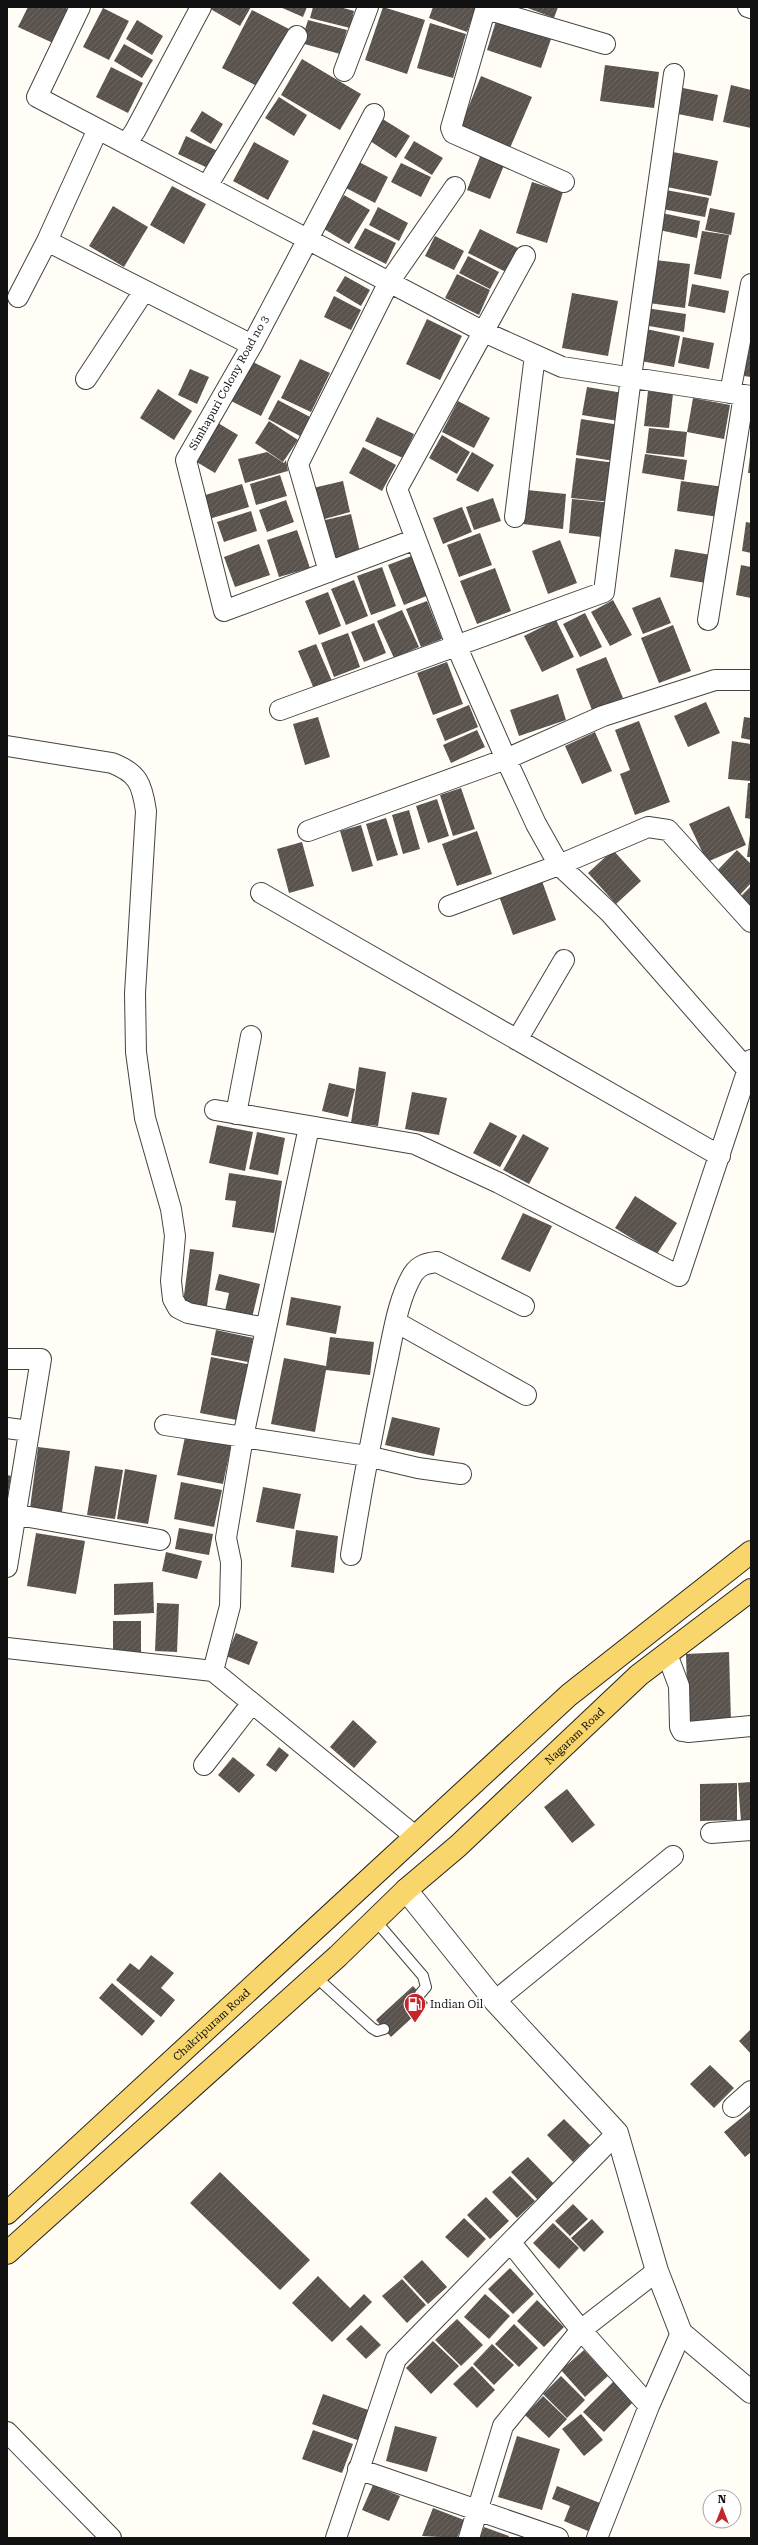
<svg xmlns="http://www.w3.org/2000/svg" width="758" height="2545" font-family="'Roboto Serif',serif">
  <defs>
    <pattern id="building-hatch" width="6" height="6" patternUnits="userSpaceOnUse"><rect width="6" height="6" fill="#5a524d"/><path d="M-1 1l2-2M0 6l6-6M5 7l2-2" fill="none" stroke="#6d6662"/></pattern>
  </defs>
  <rect width="100%" height="100%" fill="#fffdf5"/>
  <!-- building -->
  <path fill="url(#building-hatch)" d="M28,7H63L68,9L53,43L18,27Z
    M207,7H251L240,26Z
    M280,7H307L303,17Z
    M313,7H340L354,11L350,28L310,18Z
    M383,7L425,20L407,74L365,60Z
    M433,7H476L467,32L429,18Z
    M525,7H558L554,18Z
    M103,8L129,21L109,60L83,47Z
    M252,10L289,29L259,87L222,68Z
    M137,20L163,36L152,55L126,39Z
    M308,20L347,30L340,54L301,43Z
    M496,21L551,39L541,68L487,50Z
    M430,23L466,34L453,78L417,68Z
    M124,44L153,60L142,78L114,61Z
    M302,59L361,94L340,130L281,95Z
    M605,65L659,72L654,108L600,101Z
    M111,67L143,83L128,113L96,97Z
    M481,76L532,97L510,148L460,128Z
    M731,85L751,90V128L723,122Z
    M683,88L718,95L713,121L678,114Z
    M279,97L307,115L294,136L265,118Z
    M202,111L223,124L211,144L190,131Z
    M381,118L410,136L396,158L367,139Z
    M186,136L220,152L212,170L178,154Z
    M414,141L443,158L432,175L404,158Z
    M254,142L289,161L268,200L233,181Z
    M673,152L718,161L711,196L667,187Z
    M481,154L505,163L490,199L467,190Z
    M359,162L388,177L375,203L346,188Z
    M401,163L431,177L421,197L391,182Z
    M532,182L563,192L547,243L516,233Z
    M172,186L206,204L184,244L150,225Z
    M666,190L709,198L705,217L662,209Z
    M344,195L370,210L349,244L324,229Z
    M113,206L148,227L124,267L89,246Z
    M378,207L408,223L399,241L369,225Z
    M710,208L735,213L731,235L705,230Z
    M662,213L700,221L697,238L659,230Z
    M365,228L396,243L386,264L354,248Z
    M480,229L518,248L506,272L468,253Z
    M702,231L729,235L721,279L694,274Z
    M435,236L464,251L454,270L425,256Z
    M468,256L499,272L490,289L459,273Z
    M655,260L690,264L685,308L649,303Z
    M457,274L490,290L479,315L445,298Z
    M345,276L370,290L361,306L336,291Z
    M692,284L729,291L725,313L688,306Z
    M572,293L618,301L608,356L562,348Z
    M334,296L361,310L351,330L324,317Z
    M646,308L686,314L684,332L643,325Z
    M427,319L462,336L440,380L406,364Z
    M641,328L680,336L674,367L635,360Z
    M683,337L714,343L709,369L678,363Z
    M749,345H751V377L744,376Z
    M300,359L330,373L311,412L281,398Z
    M251,361L281,376L261,416L231,401Z
    M190,369L209,377L197,404L178,395Z
    M587,387L623,393L618,421L582,415Z
    M158,389L192,411L174,440L140,418Z
    M648,391L673,394L669,428L644,426Z
    M693,398L730,405L724,439L687,432Z
    M278,400L310,417L300,436L268,419Z
    M458,401L490,418L474,448L442,432Z
    M377,417L414,434L403,458L365,441Z
    M581,419L620,425L614,461L576,455Z
    M269,421L298,440L283,462L255,443Z
    M218,423L238,435L215,473L195,461Z
    M649,428L687,432L684,457L646,453Z
    M442,435L470,452L457,474L429,458Z
    M363,447L396,465L382,491L349,473Z
    M267,452L284,463L286,460L288,471L245,483L238,459Z
    M472,452L494,465L478,492L456,480Z
    M645,454L687,460L684,480L642,473Z
    M750,456H751V473H748Z
    M576,458L616,463L612,502L571,498Z
    M280,475L287,496L256,505L250,484Z
    M343,481L350,512L321,520L313,488Z
    M681,481L724,487L719,517L677,511Z
    M242,484L249,507L209,519L202,496Z
    M527,490L566,494L563,529L523,524Z
    M493,498L501,521L474,530L466,507Z
    M572,499L613,503L610,538L569,533Z
    M286,500L294,522L267,532L259,510Z
    M462,507L472,532L443,544L433,518Z
    M251,511L257,531L224,542L217,522Z
    M351,514L361,556L331,563L321,521Z
    M746,522L751,523V553L742,551Z
    M297,530L310,568L279,577L267,540Z
    M480,533L492,565L459,577L447,545Z
    M560,540L577,583L548,594L532,551Z
    M259,544L270,575L235,587L224,557Z
    M675,549L711,555L706,583L670,577Z
    M414,555L429,595L404,605L388,565Z
    M741,565L751,567V598L736,595Z
    M382,567L396,606L371,615L357,576Z
    M495,568L511,611L477,624L460,581Z
    M354,580L368,616L346,625L331,589Z
    M328,592L341,626L319,635L305,601Z
    M660,597L671,623L643,634L632,608Z
    M613,600L632,635L610,646L591,612Z
    M427,601L442,639L421,647L406,609Z
    M402,610L419,647L394,658L377,621Z
    M585,613L602,647L580,657L563,624Z
    M556,620L574,657L542,672L524,636Z
    M374,623L386,653L364,662L351,632Z
    M673,625L691,671L659,683L641,638Z
    M348,633L360,667L334,677L321,643Z
    M316,644L332,681L314,689L298,651Z
    M606,657L623,698L592,710L576,669Z
    M447,662L463,704L433,715L417,673Z
    M558,694L566,720L519,736L510,710Z
    M706,702L720,733L688,747L674,716Z
    M469,705L478,727L445,741L436,719Z
    M318,717L330,757L305,765L293,724Z
    M744,717L751,718V740L741,738Z
    M639,721L670,802L635,815L620,774L630,770L615,730Z
    M477,730L485,747L451,763L443,745Z
    M595,732L612,771L582,784L565,746Z
    M732,741L751,744V781L728,779Z
    M748,783H751V819L745,818Z
    M461,788L475,829L453,836L440,795Z
    M437,799L449,836L428,843L416,806Z
    M729,806L746,845L707,862L689,824Z
    M409,810L420,849L403,854L392,815Z
    M386,818L398,855L377,861L366,824Z
    M361,825L373,866L352,872L340,831Z
    M477,831L492,874L457,886L442,844Z
    M750,834H751V857H747Z
    M302,842L314,886L289,893L277,849Z
    M613,850L641,881L616,904L588,873Z
    M737,850L751,864V883L736,899L712,876Z
    M542,881L556,920L513,935L499,896Z
    M751,886V911L738,899Z
    M359,1067L386,1072L378,1126L351,1123Z
    M329,1083L355,1089L348,1117L322,1111Z
    M412,1092L447,1098L439,1135L405,1129Z
    M490,1122L517,1136L500,1167L473,1153Z
    M217,1125L253,1132L245,1171L209,1163Z
    M257,1132L285,1138L278,1175L249,1169Z
    M523,1134L549,1148L529,1184L503,1170Z
    M229,1173L282,1181L274,1233L232,1227L236,1201L225,1200Z
    M635,1196L677,1223L657,1254L615,1228Z
    M523,1213L552,1226L530,1272L501,1259Z
    M190,1249L214,1252L207,1306L183,1303Z
    M219,1274L260,1284L252,1318L225,1311L229,1293L215,1290Z
    M291,1297L341,1306L336,1334L286,1325Z
    M216,1330L253,1338L248,1362L211,1355Z
    M330,1337L374,1342L370,1375L326,1370L315,1432L271,1424L284,1358L326,1366Z
    M211,1357L252,1365L242,1421L200,1413Z
    M392,1417L440,1428L434,1456L385,1445Z
    M186,1432L232,1441L223,1484L177,1475Z
    M38,1447L70,1451L62,1512L30,1508Z
    M95,1466L123,1470L115,1519L87,1515Z
    M125,1469L157,1475L148,1524L117,1519Z
    M7,1475L11,1476L8,1493H7Z
    M181,1482L222,1490L214,1527L174,1519Z
    M263,1487L301,1494L294,1529L256,1522Z
    M179,1528L213,1534L209,1555L175,1549Z
    M296,1530L338,1536L334,1573L291,1567Z
    M36,1533L85,1541L76,1594L27,1586Z
    M166,1552L202,1561L197,1579L162,1571Z
    M153,1582L154,1613L114,1615V1584Z
    M157,1603L179,1604L177,1652L155,1651Z
    M113,1621H141V1652H113Z
    M236,1633L258,1642L249,1665L226,1656Z
    M729,1652L731,1722L688,1724L686,1654Z
    M353,1720L377,1742L354,1768L330,1747Z
    M279,1747L289,1755L276,1772L266,1765Z
    M233,1757L255,1775L239,1793L218,1775Z
    M751,1782V1821H741L738,1783Z
    M737,1783V1820L700,1821V1784Z
    M567,1789L595,1825L572,1843L544,1807Z
    M151,1955L174,1973L161,1988L175,2000L161,2017L116,1980L130,1963L139,1970Z
    M112,1983L155,2021L142,2036L99,1998Z
    M413,1986L428,2003L391,2037L376,2020Z
    M751,2029V2054L739,2041Z
    M710,2065L734,2088L714,2108L690,2084Z
    M751,2110V2152L745,2157L724,2132Z
    M564,2119L590,2145L573,2162L547,2135Z
    M528,2157L556,2186L539,2201L511,2172Z
    M220,2172L310,2260L280,2290L190,2203Z
    M510,2176L535,2201L517,2218L492,2192Z
    M486,2197L509,2221L490,2239L467,2215Z
    M573,2204L588,2219L570,2236L555,2221Z
    M464,2218L486,2239L468,2258L445,2237Z
    M592,2219L604,2232L584,2252L571,2238Z
    M553,2223L579,2248L559,2269L533,2243Z
    M422,2260L447,2287L428,2304L403,2277Z
    M510,2268L534,2294L513,2314L488,2289Z
    M318,2276L350,2308L364,2294L372,2302L332,2342L292,2303Z
    M402,2279L426,2305L407,2323L382,2296Z
    M485,2294L510,2316L489,2339L464,2317Z
    M537,2300L564,2327L544,2347L517,2321Z
    M457,2319L483,2345L461,2366L435,2340Z
    M514,2324L538,2348L519,2367L495,2344Z
    M361,2325L381,2345L366,2359L346,2339Z
    M433,2341L459,2366L431,2394L406,2368Z
    M492,2344L514,2365L494,2385L473,2364Z
    M584,2350L608,2376L585,2397L561,2370Z
    M472,2366L495,2390L477,2408L453,2384Z
    M561,2376L585,2400L567,2418L543,2394Z
    M614,2381L634,2401L604,2432L583,2412Z
    M323,2394L371,2411L360,2441L312,2424Z
    M543,2396L567,2419L549,2438L525,2415Z
    M581,2414L603,2440L584,2456L562,2429Z
    M395,2426L437,2437L427,2472L386,2461Z
    M313,2430L353,2444L342,2473L302,2459Z
    M517,2436L560,2449L542,2510L498,2497Z
    M373,2485L400,2496L389,2521L362,2510Z
    M557,2486L600,2503L588,2531L564,2521L570,2506L552,2499Z
    M433,2508L464,2520L457,2538L422,2536Z
    M484,2527L509,2536L508,2538H480Z"/>
  <g fill="none" stroke-linecap="round" stroke-linejoin="round">
    <!-- service casing -->
    <g stroke="#444" stroke-width="12">
      <path id="service" d="M375,1920L423,1976L426,1987L420,1994
        M316,1977L372,2028L377,2031L384,2029"/>
    </g>
    <!-- minor casing -->
    <g stroke="#444" stroke-width="22">
      <path id="minor" d="M80,7L37,97L484,332L562,367L751,396
        M486,7L451,128L453,133L564,182
        M748,7L751,8
        M486,9L605,44
        M344,71L368,7
        M374,114L252,345L186,460L224,611L416,539
        M126,144L135,131L201,7
        M207,186L297,36
        M47,241L252,345
        M525,256L397,489L456,645L506,759L536,824L559,865L610,913L751,1074
        M18,297L47,241L98,129
        M86,379L144,291
        M730,393L751,284
        M515,517L535,355
        M329,572L298,464L389,282L455,187
        M708,620L744,395
        M280,710L604,592L631,377L674,74
        M7,746L112,763C138,773 142,784 146,811L135,993L136,1052L145,1118L171,1209L175,1236L171,1281L173,1299L178,1308L188,1313L266,1328
        M308,831L506,759L603,716L715,680H751
        M261,893L720,1156
        M449,906L559,865L648,827L668,830L751,922
        M517,1040L564,960
        M215,1110L415,1144L499,1183L679,1276L751,1060
        M236,1114L251,1036
        M396,1322L526,1395
        M7,1359H41L7,1567
        M165,1425L367,1456L418,1468L461,1474
        M7,1428L29,1431
        M7,1513L160,1540
        M351,1555C361,1492 373,1429 386,1367C393,1336 397,1301 413,1274C419,1265 427,1263 437,1262L524,1306
        M7,1648L213,1671L416,1837
        M667,1654L679,1686L680,1727L682,1731L688,1732L751,1726
        M213,1671L230,1606L231,1562L226,1538L243,1437L309,1127
        M204,1765L252,1703
        M711,1833L751,1830
        M495,2001L673,1856
        M733,2107L751,2091
        M511,2243L581,2330L649,2406
        M7,2432L111,2538
        M358,2469L558,2538
        M336,2538L396,2359L617,2133
        M469,2538L503,2426L581,2330L657,2271
        M597,2538L649,2406L681,2333"/>
    </g>
    <!-- tertiary casing -->
    <g stroke="#444" stroke-width="24">
      <path id="tertiary" d="M406,1890L495,2001L617,2133L657,2271L681,2333L751,2392"/>
    </g>
    <!-- primary casing -->
    <g stroke="#222" stroke-width="24">
      <g id="primary">
        <path id="s1" d="M7,2213L569,1695L751,1552"/>
        <path id="s2" d="M7,2253L338,1956L406,1890L458,1846L639,1675L751,1590"/>
      </g>
    </g>
    <!-- service -->
    <use href="#service" stroke="#fff" stroke-width="10"/>
    <!-- minor -->
    <use href="#minor" stroke="#fff" stroke-width="20"/>
    <!-- tertiary -->
    <use href="#tertiary" stroke="#fff" stroke-width="22"/>
    <!-- primary -->
    <use href="#primary" stroke="#f9d66b" stroke-width="22"/>
  </g>
  <!-- icons -->
  <defs>
    <g id="fuel-pin" transform="scale(1.15)"><path d="M0 17L-7.5 6A9.5 9.5 0 1 1 7.5 6Z" fill="#c4262e" stroke="#fff"/><path d="M-5.5-6h7V0h2V4h1.3V-2.5L3-4.5l.8-.8L6-3V5H2.5V1h-1V6h-7ZM-4.2-4.7v3.2H.2V-4.7Z" fill="#fff"/></g>
  </defs>
  <g fill-rule="evenodd">
    <use href="#fuel-pin" x="415" y="2004"/>
  </g>
  <g text-anchor="middle" dominant-baseline="central" stroke-width="4" stroke-linejoin="round" paint-order="stroke">
    <!-- street labels -->
    <g font-size="11" fill="#111" stroke="#fff">
      <text transform="translate(229 383) rotate(-61)">Simhapuri Colony Road no 3</text>
      <text stroke="none"><textPath href="#s2" startOffset="768">Nagaram Road</textPath></text>
      <text stroke="none"><textPath href="#s1" startOffset="278">Chakripuram Road</textPath></text>
    </g>
    <!-- poi labels -->
    <g font-size="11" fill="#111" stroke="#fff" text-anchor="start">
      <text x="430" y="2004">Indian Oil</text>
    </g>
  </g>
  <!-- border -->
  <rect width="758" height="2545" fill="none" stroke="#111111" stroke-width="16"/>
  <!-- north arrow -->
  <g transform="translate(722 2509)"><circle r="19" fill="#ffffff" stroke="#a0a0a0"/>
  <path d="M0-3L7 15L0 10L-7 15Z" fill="#c4262e"/>
  <text y="-6" font-size="11" font-weight="bold" text-anchor="middle" fill="#111111">N</text>
  </g>
</svg>
